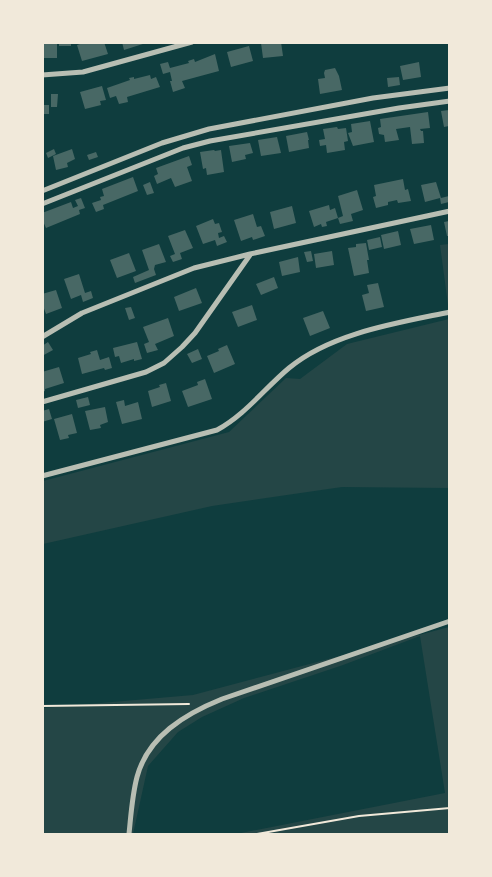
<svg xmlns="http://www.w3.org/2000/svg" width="492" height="877" font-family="Helvetica,sans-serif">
  <rect width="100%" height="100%" fill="#0f3d3e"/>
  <!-- green -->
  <path fill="#244646" d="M449,244L450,304L448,305L440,245Z
    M449,319V488L342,487L212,506L43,544V481L229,432L286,378L300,379L347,344Z
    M449,627V834H236L445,793L420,636L343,665L244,698L202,717L178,732L148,766L133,834H43V708L193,695Z"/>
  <!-- building -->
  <path fill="#486865" d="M42,42H57V58H42Z
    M59,42H71V46H59Z
    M86,42H104L108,54L82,61L77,45Z
    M122,42H146V43L124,50Z
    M281,42L283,56L263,58L261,43Z
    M249,46L253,61L231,67L227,52Z
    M215,54L219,71L182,81L185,88L173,92L170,81H172L170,72L163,74L160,64L168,62L170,68L189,63L188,61L194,59L195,62Z
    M419,62L421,77L403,80L400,66Z
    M335,68L339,76L342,90L320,94L318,79L325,78L324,73L325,70Z
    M150,75L151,79L156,77L160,87L127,97L128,102L119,104L116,96L110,98L107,88L130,80L129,78L134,77V79Z
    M399,77L400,85L388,87L387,78Z
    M102,86L106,100L100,101L101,105L85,109L80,92Z
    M51,94H58L57,107H51Z
    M42,105H49V114H42Z
    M449,110V126L444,127L441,111Z
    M428,112L430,128L420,129L421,131H423L424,143L412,144L410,127L396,129L399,140L385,142L384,135L379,134L378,128L381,127L380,119Z
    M370,121L374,142L353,146L348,133L352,132L351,124Z
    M337,127L338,129L346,128L348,141L344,142L345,150L327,153L326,145L320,146L319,140L325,139L323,129Z
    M307,132L309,140H308L309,148L289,152L286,136Z
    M277,137L281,153L261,156L258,140Z
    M250,143L253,153L245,155L246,159L232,162L229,146Z
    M54,149L56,154L48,158L46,153Z
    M72,149L75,159L67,163L68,167L56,170L53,156Z
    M214,150L215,151L221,150L224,172L207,175L206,168L203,169L200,152Z
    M96,152L98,157L89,160L87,155Z
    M189,156L192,165L187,167L192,181L175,187L171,178L157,184L154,176L158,174L156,168Z
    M133,177L138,191L103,205L104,209L96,212L92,203L101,200L100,197L104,196L102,189Z
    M403,179L405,190L408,189L411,201L398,203L397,200L388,202V205L376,208L373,197L376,196L374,185Z
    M150,182L154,193L147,195L143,185Z
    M436,182L441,198L449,196V202L441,204L440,198L425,202L421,185Z
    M357,190L363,210L351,214L353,221L340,224L338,218L343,216L338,196Z
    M81,198L85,208L79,210L80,214L46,228L42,219V213L71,202L73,208L78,206L75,200Z
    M329,205L330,210L335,208L338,218L326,222L327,226L322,227L321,224L314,227L309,211Z
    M292,206L296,223L274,229L270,212Z
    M253,214L257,227L261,226L265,236L253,240L252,237L241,241L234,220Z
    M213,219L215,224L219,223L222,232L218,233L219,238L224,236L227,242L217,246L215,240L203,244L196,226Z
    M449,221V236H447L444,222Z
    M431,225L434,240L414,244L410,229Z
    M185,230L193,248L180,253L182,259L173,262L170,256L175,254L168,236Z
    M398,231L401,245L384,249L381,235Z
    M380,237L382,247L369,250L367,240Z
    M366,243L369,260H367L369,273L354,276L348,248L356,247V244Z
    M159,244L166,262L155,265L154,269L156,275L135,283L133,277L149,270L142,250Z
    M311,251L313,261L307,262L304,252Z
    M332,251L334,265L316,268L314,254Z
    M129,253L136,271L117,278L110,260Z
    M298,257L300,272L282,276L279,262Z
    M79,274L85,293L91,291L93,298L83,302L81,295L71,299L64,279Z
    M274,277L278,288L261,295L256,284Z
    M378,283L384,307L366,311L362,295L369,293L367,285Z
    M196,288L202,303L179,311L174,297Z
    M56,290L62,308L46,314L42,303V294Z
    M252,305L257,320L238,327L232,312Z
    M131,307L135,318L129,320L125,308Z
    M323,311L330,328L310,336L303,318Z
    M168,318L174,336L155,344L158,350L147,353L144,344L149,342L143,327Z
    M48,342L53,350L42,356V346Z
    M137,342L142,359L134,361V359L121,363L119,356L115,357L113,348Z
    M227,345L235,364L214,373L207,356L219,351L218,349Z
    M198,349L202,359L192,363L187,354Z
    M97,350L100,360L109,357L112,368L105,370L104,368L82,374L78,358L91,354L90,352Z
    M59,367L64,383L45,389V391L42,392V372Z
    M205,379L212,399L188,407L182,391L198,385L197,382Z
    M166,383L171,401L152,407L148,391L160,387L159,385Z
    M88,397L90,405L78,408L76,400Z
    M124,400L125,406L138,402L142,419L122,424L116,402Z
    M105,407L108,422L100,425L101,428L90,430L85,411Z
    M49,409L52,419L42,422V411Z
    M72,414L77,433L68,435L69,438L60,440L54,419Z"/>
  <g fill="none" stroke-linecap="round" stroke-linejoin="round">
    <!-- path -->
    <path stroke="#f1e9da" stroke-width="2" d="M42,706L189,704
      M257,834L359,816L450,808"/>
    <!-- minor -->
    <path stroke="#b8beb3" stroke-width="5" d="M42,75L83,72L192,42
      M42,191L162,143L209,129L373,98L450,88
      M42,204L183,148L210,141L399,108L450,101
      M42,337L82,313L194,268L250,254L450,211
      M42,402L146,372L164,363L182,347L195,333L250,255
      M42,476L217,430C245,415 265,388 289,368C331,333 397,323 450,312
      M129,834C131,815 132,796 137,777C148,736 185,714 222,699L450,621"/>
  </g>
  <!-- border -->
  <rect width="492" height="877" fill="none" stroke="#f1e9da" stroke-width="88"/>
</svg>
